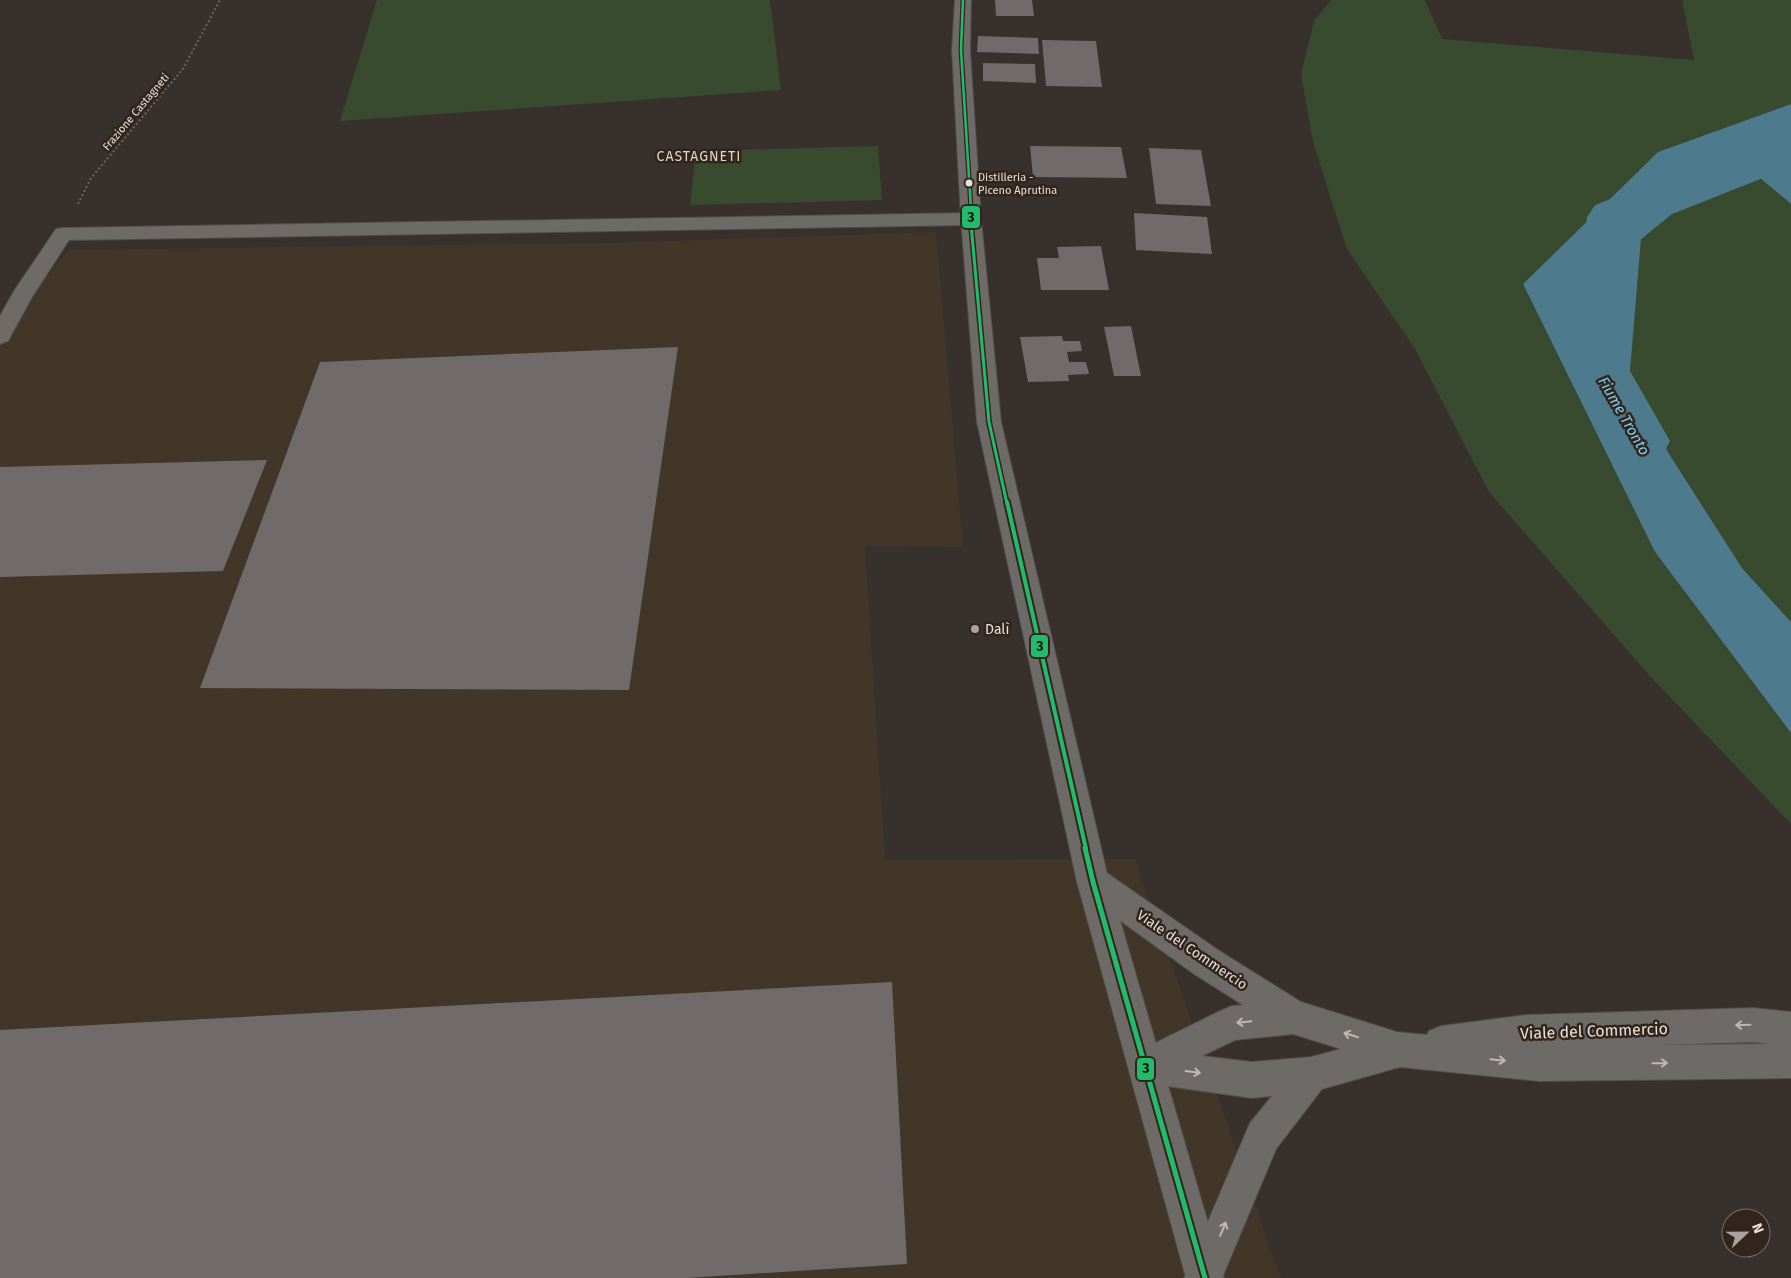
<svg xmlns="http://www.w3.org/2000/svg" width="1791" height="1278" font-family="'Fira Sans',sans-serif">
  <rect width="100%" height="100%" fill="#37302c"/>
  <!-- commercial -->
  <path fill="#423629" d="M936,232L963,547L865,546L885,860L1135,859L1281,1278H0V319L70,250L611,243Z"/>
  <!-- green -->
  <path fill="#384b2f" d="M377,0H770L781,90L340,121Z
    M1331,0H1425L1442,39L1694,60L1682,0H1791V104L1658,152L1523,284L1655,552L1791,733V824L1650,676L1489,492L1415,349L1347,249L1313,142L1301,74L1314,21Z
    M878,146L882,200L690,205L696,151Z
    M1746,166L1791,204V622L1742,568L1601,346L1610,265L1717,177Z"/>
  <!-- water -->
  <path fill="#4d7a8c" d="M1791,104V204L1746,166L1717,177L1610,265L1601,347L1742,568L1791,622V733L1655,552L1523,284L1658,152Z"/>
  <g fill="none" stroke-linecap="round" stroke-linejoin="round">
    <!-- river -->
    <path fill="#4d7a8c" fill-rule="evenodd" d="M1791,132V167L1642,226L1630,371L1670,441L1661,458L1637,466L1613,458L1566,371L1587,217L1595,205L1772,137Z"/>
  </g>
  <!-- building -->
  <path fill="#706a6b" d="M995,0H1032L1034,16H996Z
    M978,36L1038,38L1039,54L977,52Z
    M1042,40L1096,41L1102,87L1046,86Z
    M983,63L1035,64L1036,83L983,81Z
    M1030,146L1121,147L1127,178L1033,177Z
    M1149,148L1201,150L1211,206L1156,204Z
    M1134,213L1207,217L1212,254L1136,250Z
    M1101,246L1109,290H1041L1037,258H1059L1057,247Z
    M1131,326L1141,376H1114L1104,327Z
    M1062,336L1063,341H1080L1082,351L1067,352L1069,362H1086L1089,374L1068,375L1069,381L1028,382L1020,337Z
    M678,347L629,690L200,688L320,362Z
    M267,460L223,571L0,577V467Z
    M892,982L907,1264L687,1278H0V1030Z"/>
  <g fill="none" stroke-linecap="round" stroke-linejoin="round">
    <!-- minor casing -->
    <g stroke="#534d49" stroke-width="2">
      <path id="minor" d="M971,213L978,215L981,219L978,223L971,225L69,240L32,297L8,341L0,344V316L14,291L56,229L63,228Z
        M1093,866L1104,871L1218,950L1301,1002L1397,1032L1427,1035L1429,1031L1441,1026L1526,1015L1753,1008L1791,1012V1078L1539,1081L1400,1067L1322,1089L1276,1149L1222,1278H1184L1250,1123L1272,1096L1252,1098L1145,1083L1133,1078L1128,1066L1133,1054L1220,1011L1232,1006L1243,1005L1194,974L1082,893L1077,882L1082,871ZM1293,1034L1341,1049L1311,1057L1252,1062L1202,1056L1235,1040ZM1753,1042L1769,1044L1656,1045Z"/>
    </g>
    <!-- major casing -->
    <g stroke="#534d49" stroke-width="2">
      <path id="major" d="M955,0H971L970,50L981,219L1001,422L1109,882L1224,1278H1186L1077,882L977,422L961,219L952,50Z"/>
    </g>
    <!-- path -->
    <path stroke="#686563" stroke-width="2" stroke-dasharray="2 2.5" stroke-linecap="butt" d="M78,204L91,178L183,69L220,0"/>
    <!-- minor -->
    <use href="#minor" fill="#6d6a68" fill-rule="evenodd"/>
    <!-- major -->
    <use href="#major" fill="#6e6a68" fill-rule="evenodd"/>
    <!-- bus-1-far3 casing -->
    <g stroke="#32251d" stroke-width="5">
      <path id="bus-1-far3" d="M963,0L961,50L972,225"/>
    </g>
    <!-- bus-1-far2 casing -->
    <g stroke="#32251d" stroke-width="6">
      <path id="bus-1-far2" d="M971,224L989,422L1007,504"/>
    </g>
    <!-- bus-1-far1 casing -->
    <g stroke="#32251d" stroke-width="8">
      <path id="bus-1-far1" d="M1007,502L1086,849"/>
    </g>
    <!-- bus-1 casing -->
    <g stroke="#32251d" stroke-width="9">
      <path id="bus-1" d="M1085,848L1093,882L1205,1278"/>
    </g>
    <!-- bus-1-far3 -->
    <use href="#bus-1-far3" stroke="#20bc6c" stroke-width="2.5"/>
    <!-- bus-1-far2 -->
    <use href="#bus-1-far2" stroke="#20bc6c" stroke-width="3"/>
    <!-- bus-1-far1 -->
    <use href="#bus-1-far1" stroke="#20bc6c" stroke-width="4"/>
    <!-- bus-1 -->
    <use href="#bus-1" stroke="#20bc6c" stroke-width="5"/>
  </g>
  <!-- one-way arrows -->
  <defs><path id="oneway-shaft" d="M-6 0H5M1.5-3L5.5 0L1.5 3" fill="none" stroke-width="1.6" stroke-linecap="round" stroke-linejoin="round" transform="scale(1.25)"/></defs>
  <g stroke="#beb7b3">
    <use href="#oneway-shaft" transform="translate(1244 1022) rotate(174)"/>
    <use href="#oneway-shaft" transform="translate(1743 1025) rotate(178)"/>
    <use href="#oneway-shaft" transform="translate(1351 1035) rotate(-163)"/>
    <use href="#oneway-shaft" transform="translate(1498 1060) rotate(6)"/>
    <use href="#oneway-shaft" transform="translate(1660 1063) rotate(-1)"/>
    <use href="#oneway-shaft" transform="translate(1193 1072) rotate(7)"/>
    <use href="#oneway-shaft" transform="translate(1223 1229) rotate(-67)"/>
  </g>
  <!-- markers -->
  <circle fill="#e9e0db" stroke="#32251d" stroke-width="2" cx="969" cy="183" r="4.5"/>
  <circle fill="#aba29e" stroke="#32251d" stroke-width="2" cx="975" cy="629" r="5"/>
  <g text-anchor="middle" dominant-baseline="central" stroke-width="5" stroke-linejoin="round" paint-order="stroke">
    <!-- far-street labels -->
    <g font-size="11" fill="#e9e0db" stroke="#32251d">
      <text transform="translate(136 112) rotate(-50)">Frazione Castagneti</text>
    </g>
    <!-- far-bus labels -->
    <g font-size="11" fill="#e9e0db" stroke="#32251d" text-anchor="start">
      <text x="978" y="177">Distilleria -<tspan x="978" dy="13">Piceno Aprutina</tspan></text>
    </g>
    <!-- far-quarter labels -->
    <g font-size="14" letter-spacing="1" fill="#e3d3c8" stroke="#32251d">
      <text x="699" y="156">CASTAGNETI</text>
    </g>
    <!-- poi labels -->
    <g font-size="14" fill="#e9e0db" stroke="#32251d" text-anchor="start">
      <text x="985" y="629">Dalì</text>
    </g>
    <!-- street labels -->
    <g font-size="14" fill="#e9e0db" stroke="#32251d">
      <text transform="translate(1192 950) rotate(34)">Viale del Commercio</text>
    </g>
    <!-- water labels -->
    <g font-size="15" font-style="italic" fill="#7bcdef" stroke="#32251d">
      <text transform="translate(1624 416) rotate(60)">Fiume Tronto</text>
    </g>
    <!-- near-street labels -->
    <g font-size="16" fill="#e9e0db" stroke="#32251d">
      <text transform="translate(1594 1031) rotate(-2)">Viale del Commercio</text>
    </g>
  </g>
  <g stroke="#32251d" stroke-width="2">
    <rect x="961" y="205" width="20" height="24" rx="5" fill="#20bc6c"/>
    <rect x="1030" y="634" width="19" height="24" rx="5" fill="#20bc6c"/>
    <rect x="1136" y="1057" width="19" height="24" rx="5" fill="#20bc6c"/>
  </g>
  <g font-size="14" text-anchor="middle" font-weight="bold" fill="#111">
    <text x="971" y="222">3</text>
    <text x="1040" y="651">3</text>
    <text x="1146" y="1073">3</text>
  </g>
  <!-- north arrow -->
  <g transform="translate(1746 1233) rotate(68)"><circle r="24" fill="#32251d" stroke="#7b7069"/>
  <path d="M0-4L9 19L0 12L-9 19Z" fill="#aba29e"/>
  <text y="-8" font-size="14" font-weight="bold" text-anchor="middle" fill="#e9e0db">N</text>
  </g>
</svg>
